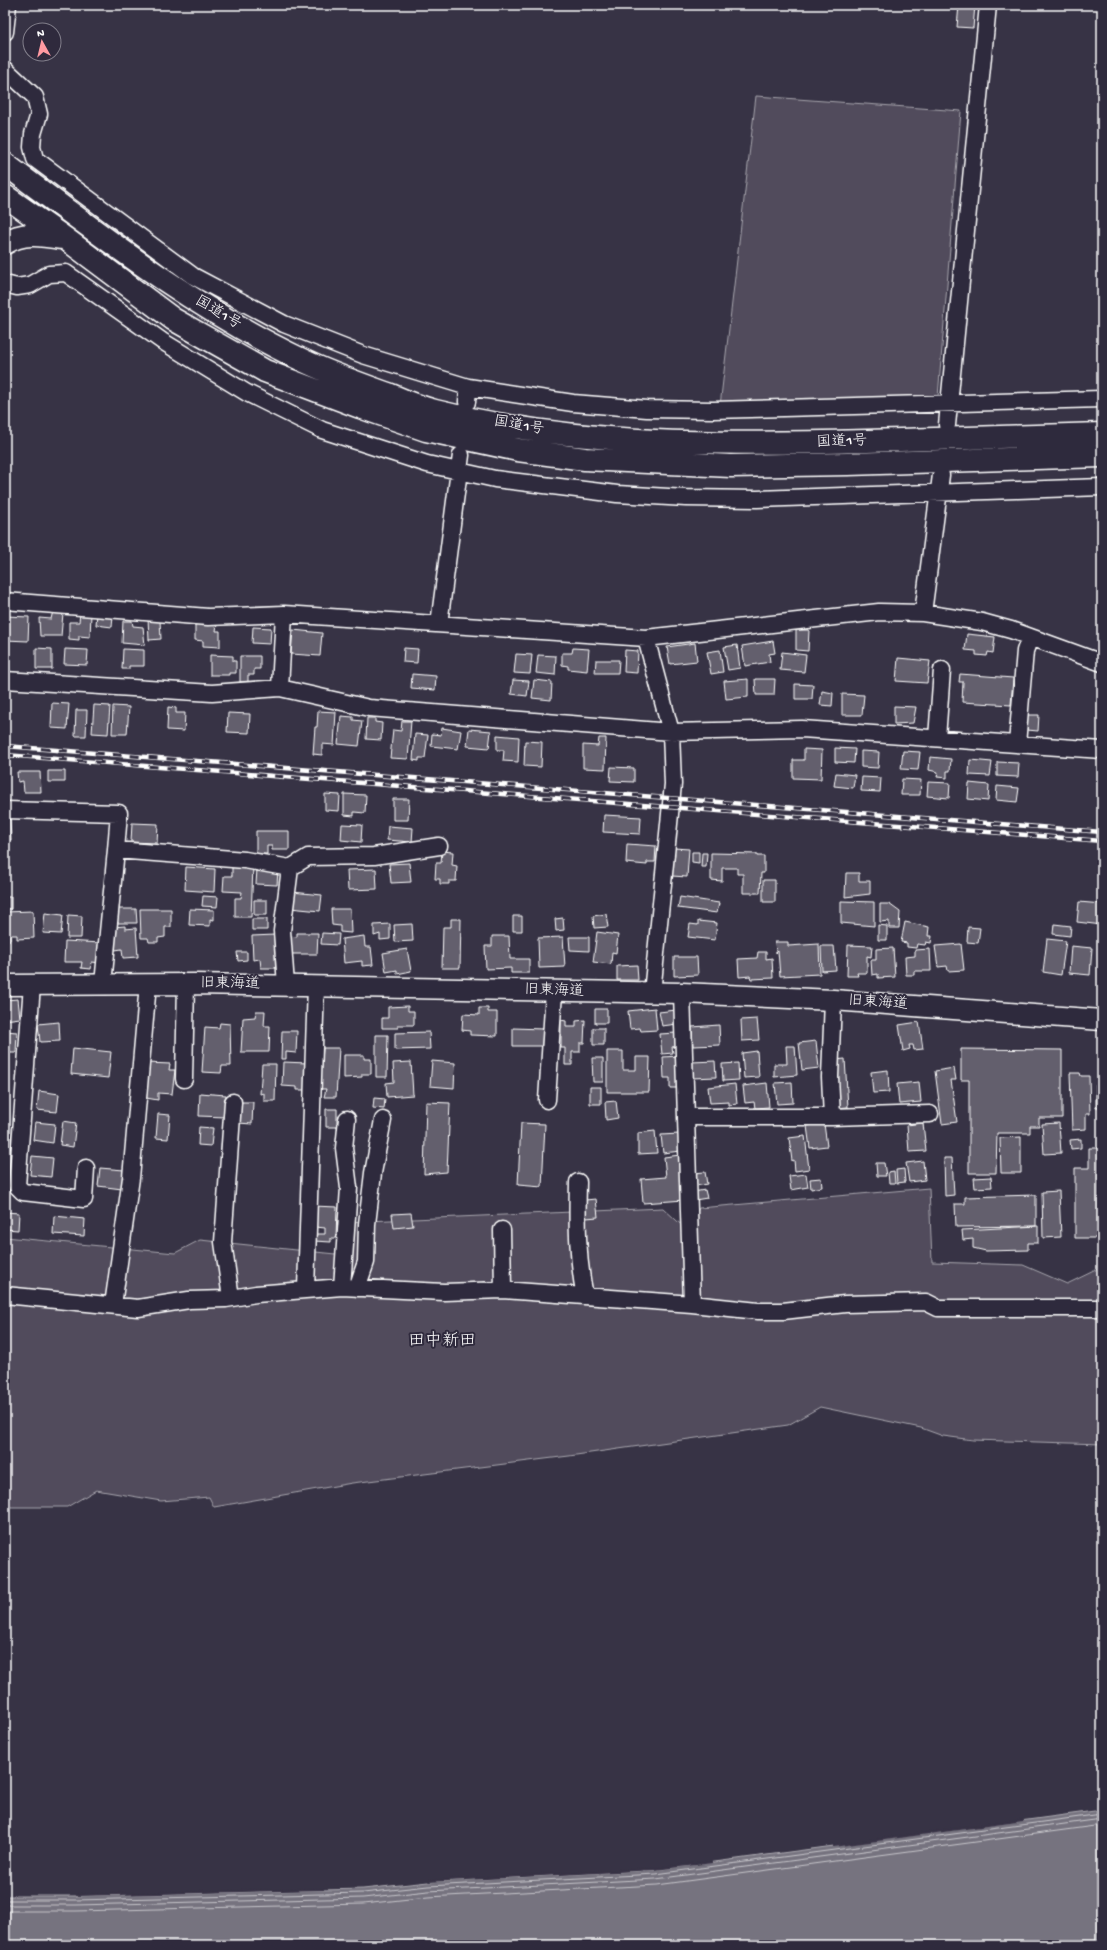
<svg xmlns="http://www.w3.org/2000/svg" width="1107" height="1950" font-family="'Gochi Hand','Klee One',sans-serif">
  <rect width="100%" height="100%" fill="#373345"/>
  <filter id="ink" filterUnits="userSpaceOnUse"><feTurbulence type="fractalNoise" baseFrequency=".025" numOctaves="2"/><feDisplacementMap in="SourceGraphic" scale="8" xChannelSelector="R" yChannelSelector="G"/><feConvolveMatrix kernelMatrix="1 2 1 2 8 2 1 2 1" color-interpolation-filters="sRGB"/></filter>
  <g filter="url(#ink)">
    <!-- green -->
    <path fill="#514c5c" stroke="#a8a6ae" d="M756,96L961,111L938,397L720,406Z
      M929,1188L932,1262L1023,1265L1067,1284L1102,1267V1444L973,1440L943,1436L921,1428L820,1407L788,1425L569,1456L352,1483L214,1507L209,1497L161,1501L96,1490L67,1507H5V1237L175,1253L200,1240L335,1254L345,1222L663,1208L688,1231L699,1208Z"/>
    <!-- water -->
    <path fill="#76737f" stroke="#adabb2" d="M1102,1810V1945H5V1896H76L363,1889L428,1882L655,1870Z"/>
    <!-- pier -->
    <path fill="#373345" d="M1024,1819V1821L833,1847V1845Z
      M713,1861V1863L655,1870L428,1882L429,1880L655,1868Z
      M324,1888V1890L76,1896V1894Z"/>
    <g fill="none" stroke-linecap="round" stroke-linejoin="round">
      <!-- shore -->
      <path stroke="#c8c7cc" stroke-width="1" d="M5,1900H76L363,1893L428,1886L656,1874L1102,1814
        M5,1905H76L363,1898L428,1891L656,1879L1102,1819
        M5,1911H76L363,1904L428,1897L657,1885L1102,1825"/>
    </g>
    <!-- building -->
    <path fill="#635f6d" stroke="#fff" d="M959,5H975L973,28L957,27Z
      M53,611L63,613L61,636H40L39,618L51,619Z
      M80,613L91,614L90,637L79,636V640L69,639V622H79Z
      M97,613L113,615L112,627L96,625Z
      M5,616L29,617L28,641L5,640Z
      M157,617V621H160L161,639L149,640L148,618Z
      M123,621H132L133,626L143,627L145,645L122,643Z
      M195,624H217L216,631H220V647L203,646V641L195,640Z
      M253,627L271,628L270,644L252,643Z
      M293,630L322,633L320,656L291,654Z
      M796,630H809L808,651L796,650Z
      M967,634L995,637L993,653L988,652L987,656L976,655V651L965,650Z
      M773,641L775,653L769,654L770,662L745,666L742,646Z
      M695,643L697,661L670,664L667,647Z
      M737,645L740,668L728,670L724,647Z
      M36,648L52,649V669H36Z
      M404,648L418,649L417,663L403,662Z
      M573,648L589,649L587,671L568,669V666L562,665V653H572Z
      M65,649L88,650L87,665L64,664Z
      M123,649L144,650V666H129V669H122Z
      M625,650L638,651L637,673L624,672Z
      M720,650L723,672L711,674L707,652Z
      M782,652L806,655L804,672L780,670Z
      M516,654L532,655L530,674L514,673Z
      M210,655L233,656V661H236V673H229V675H210Z
      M538,655L556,656L555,675L536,673Z
      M240,656H260V669H254V675H248V682H240Z
      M898,658L930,661L927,683L896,681Z
      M596,660H619L618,673H595Z
      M412,674L436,676L435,690L411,688Z
      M960,674L1013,678L1011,705L962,702L963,682H959Z
      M748,679V697L726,699L724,681Z
      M755,679H775L774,695H756Z
      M513,680L529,681L527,696L511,694Z
      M534,680L552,682L551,700L532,698Z
      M795,684L813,685L812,699H795Z
      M822,691L833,693L832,706L820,705Z
      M842,694L864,695L862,715H842Z
      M52,703L69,704L67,729L51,728Z
      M94,705L110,706L108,734L92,733Z
      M113,706L129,707L127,734H112Z
      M894,706L916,707L913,723L894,724Z
      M168,707L176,708V713H185L184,731L167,730Z
      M76,710H87L86,736H75Z
      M318,711L336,712L334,745L322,744V755L313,754L315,727H317Z
      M228,713L250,714L249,733L227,732Z
      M1027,715H1039L1038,731L1027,730Z
      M341,716L353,717V720L362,721L359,746L338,744Z
      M367,718H375V722L382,723L381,740L366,739Z
      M402,721H411L408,759L390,758L393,730L401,731Z
      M442,728L461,731L458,749L431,746L432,734L441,735Z
      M469,729L491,731L489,748L467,746Z
      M415,734L428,735L425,758H419V761L413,760Z
      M497,735L519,737L518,762L503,761L504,750H497Z
      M599,738H606L605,769L583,768V745L598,746Z
      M525,741L542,742L541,767L524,766Z
      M835,748L855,749L854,763L835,762Z
      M804,749L822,750L821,779L793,778V760H804Z
      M861,751L879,752L878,768L861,767Z
      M903,751L920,752L918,770L901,769Z
      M930,757L951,759L950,771H947V778L937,777L938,772L929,770Z
      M970,760L992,762L990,776L969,775Z
      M997,762L1019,763L1018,777L997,776Z
      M611,767L634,768V782L610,781Z
      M48,771H65V782H48Z
      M17,772H40L41,792H24L23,781L18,782Z
      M836,773L855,775L853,788L834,786Z
      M862,777L881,778L880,792L861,791Z
      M902,779L921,780L920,795H901Z
      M928,782L950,783L949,798L927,796Z
      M969,783L989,785L988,801L968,799Z
      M997,786L1019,788L1017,802L996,800Z
      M325,794L340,795L339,811L325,810Z
      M344,794L366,795L365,813L354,812V816L344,815Z
      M393,799H409L408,820H393Z
      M604,815L641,817L640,834L603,832Z
      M5,819H10L11,840H5Z
      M132,823L158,824L157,843L131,842Z
      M342,824L362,825L361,842L341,840Z
      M388,826L413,828L412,842L387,840Z
      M256,831H289V850H272V846H267V854H256Z
      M627,844L656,846L655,862H647V865L626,863Z
      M674,848L689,849L687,877L672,876Z
      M442,851L453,852L452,865L457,866L456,881H449V884H440V879H435L436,863H441Z
      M692,852H699V863L692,862Z
      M702,853H707L706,867H701Z
      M711,853L757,854V856H764V873H761L760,893H743V874H737V868H722V881L711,880Z
      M409,863L411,882L391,883L389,864Z
      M232,865L253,866L251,917H235V898H241L242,892L223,891L224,876H232Z
      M186,867L215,869L214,892L185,890Z
      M257,869L278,870L277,885L256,884Z
      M376,869L377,889L348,890L347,870Z
      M846,873H859V881H870V894L845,897Z
      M763,880H775V902H763Z
      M292,892L322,895L320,911L290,908Z
      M203,896L218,897L217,907L202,906Z
      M5,897H11V909H5Z
      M680,897L719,903L717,913L678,908Z
      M254,900H267V915H254Z
      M841,901L874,902V926L841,923Z
      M1079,902L1102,904V925L1077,922Z
      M880,904H889L900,912L899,928H889V921L880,922Z
      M116,909H136L137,923H117Z
      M140,909H171V927H165V937L158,938V942H149L148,938H141Z
      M190,909L214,910V920L210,919V926L189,925Z
      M331,909H350L351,933L340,932V926L332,925Z
      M33,911L34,938L17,939V935H10V940L5,941V912Z
      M45,913L63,915L61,934L43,933Z
      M606,914L608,927L594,928L593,916Z
      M68,915L82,916L81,938H67Z
      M513,916H522V931H513Z
      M563,918L564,930L556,931L555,919Z
      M252,919H267V930H252Z
      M451,919H461L460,968H442L443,927H451Z
      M698,921L717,923L715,940L688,937L690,924L698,925Z
      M905,922L929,927L928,936H932L931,943L926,942L925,945L917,944L916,948L907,947V943L901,942Z
      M390,924V939L380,940V934L374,936V925Z
      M412,924L413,941L395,942L394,925Z
      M1054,924L1071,926L1070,936L1053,934Z
      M878,925L887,926V940H878Z
      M125,926V929L136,928L138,957L123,958L122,949L115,950L113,927Z
      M968,927L980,928L978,943L967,942Z
      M597,932L618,935L616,953L612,952L611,964L593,962Z
      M297,933H318L317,954H289L290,936L297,937Z
      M322,933L339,934L338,945L321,944Z
      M275,935L276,968H261L260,959L253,960L252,936Z
      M364,936L365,947H371L373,965L362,966V961L344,963L342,939Z
      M492,936H509L510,959H529V973H511V968L486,969L485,946H492Z
      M563,937L565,967L539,968L538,938Z
      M569,937H589V951L570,950Z
      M1047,939L1066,941L1061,975L1043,972Z
      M65,941L101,943L100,963L92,962L91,969L81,968L82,962H64Z
      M775,942H788V946L819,944L820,974L780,976L778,951L776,953Z
      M961,944L964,970L948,971L947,966L938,967L935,946Z
      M848,945L872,946L871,957L867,956V973H857L858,976H847Z
      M821,946H834L836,970L822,971Z
      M1071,946L1092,948L1090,975L1069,973Z
      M893,948L895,977L878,978V974L872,975L871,960H876V949Z
      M407,949L411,971L397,974V970L386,972L383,953Z
      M930,949L931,971H914V975H906L905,957L915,956V950Z
      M237,952H247V960L238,961Z
      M758,952H766V959L772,958L773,978L751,979L750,976L739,977L738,959L757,958Z
      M674,957H697L698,975L674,976Z
      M637,965L638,980H617V966Z
      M18,999L20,1018L5,1020V1000Z
      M408,1006V1011H414V1025H398V1028H382V1018H388V1007Z
      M479,1008H488V1012H497V1036L470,1035V1031L462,1030L463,1014L479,1015Z
      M655,1008L657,1030L641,1031L640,1028L630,1029L628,1011Z
      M595,1009H607V1023H595Z
      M676,1010L677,1024L662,1026L659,1012Z
      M256,1011H265L264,1026H270L269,1052H241L243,1018L255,1017Z
      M757,1019L759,1040L742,1041L741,1020Z
      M561,1020L566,1021V1027H576V1021L585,1020L584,1043H580V1052H572V1065H565V1048H561Z
      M59,1022L60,1041L40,1042L38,1024Z
      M919,1022L923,1049L914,1050L913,1045H909L910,1049L903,1051L899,1025Z
      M220,1023L230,1024L231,1066H222L221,1073L202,1072L205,1027L219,1028Z
      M719,1025L720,1045L693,1046L692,1027Z
      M513,1028L543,1029L542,1046H513Z
      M593,1028H604V1045H593Z
      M5,1031L17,1032L16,1053H5Z
      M282,1031H297L296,1053L286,1052V1059H281Z
      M429,1032L430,1049L395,1050V1033Z
      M676,1033L677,1046L672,1047L673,1053L662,1054L660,1034Z
      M376,1035H388L387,1077H376Z
      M816,1041L819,1068L802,1070L799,1043Z
      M786,1046H795L797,1075L774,1077V1064H787Z
      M73,1048L111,1052L108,1078L71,1074Z
      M323,1048H339L336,1097H324L326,1089H320Z
      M961,1049L1062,1050V1118H1039V1126H1030V1133H997L996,1173H969V1080H961Z
      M607,1051H623V1070H636V1057H650L649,1092H607Z
      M757,1051L759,1077L744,1078L742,1053Z
      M344,1055H364V1059H371V1074H362V1077L344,1078Z
      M679,1056L681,1088H670V1078H664L663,1057Z
      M592,1058H603V1082H593Z
      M845,1059L848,1107L837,1108L835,1060Z
      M432,1061L455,1063L454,1088L430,1086Z
      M715,1061L716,1077L692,1078V1062Z
      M283,1062L307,1063L306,1090H297V1087L282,1086Z
      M411,1062L413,1095L387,1097L386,1083L394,1082L393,1063Z
      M148,1063L170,1064L169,1070H175L172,1094L158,1093V1100L146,1098Z
      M738,1063L739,1080L723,1081L722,1064Z
      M262,1064H276L275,1101H264V1093L260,1094Z
      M954,1068L956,1080H951L957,1122L942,1124L935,1071Z
      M888,1070L889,1092L873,1093L871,1072Z
      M1070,1073H1080L1081,1076H1089L1090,1114H1086V1129L1072,1130Z
      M792,1082L793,1103L777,1104L775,1083Z
      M919,1082L921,1102L899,1104L897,1084Z
      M767,1083L769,1107L755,1108L754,1102L745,1103L743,1086Z
      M735,1084L737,1104L729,1105V1102L710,1103L708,1087Z
      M1096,1085H1102V1107H1096Z
      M590,1087H601V1104H590Z
      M39,1091L59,1094L57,1112L37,1110Z
      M200,1093L226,1095V1117L199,1116Z
      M374,1098L385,1099L384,1109L373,1108Z
      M616,1101L618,1118L606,1120L605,1102Z
      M238,1102H253L252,1124L238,1123Z
      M426,1102L450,1103L447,1172L424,1174Z
      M5,1108H7L5,1125L10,1128V1149L5,1148Z
      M326,1109H337V1127H326Z
      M158,1114L170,1115L168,1139L156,1138Z
      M63,1121L76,1123L73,1147L60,1145Z
      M35,1122L55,1124L53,1143L33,1140Z
      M521,1123L545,1124L542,1187L518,1185Z
      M923,1123L926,1151L909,1152L907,1125Z
      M1059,1123L1061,1153L1044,1154L1042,1124Z
      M824,1124L827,1146L810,1148L807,1126Z
      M199,1127L213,1128L211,1146L198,1145Z
      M655,1131L657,1153L638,1154V1133Z
      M679,1134L681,1151L663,1153L661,1135Z
      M805,1136L809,1169L795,1171L794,1160L792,1161L789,1138Z
      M1021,1137V1173H1001L1000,1138Z
      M1081,1139V1148L1071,1149L1070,1140Z
      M1089,1148H1102V1238H1075V1168H1089Z
      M680,1155L684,1200L643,1203L641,1179L666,1177L664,1157Z
      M32,1156L53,1158L51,1177L30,1175Z
      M944,1158H952L954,1195L945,1196Z
      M923,1161L925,1180L909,1182L906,1163Z
      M876,1163H884L886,1176H877Z
      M100,1168L124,1170L122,1189L98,1186Z
      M904,1169L905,1182L897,1183L896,1170Z
      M894,1171L895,1183H889L888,1172Z
      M705,1172L707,1184L695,1186L693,1173Z
      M806,1174L808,1187L791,1190L789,1176Z
      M991,1177L992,1187L975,1188L974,1178Z
      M821,1178L822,1187L811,1189L810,1179Z
      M705,1190L707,1198L695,1200L693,1192Z
      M1059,1191L1061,1237L1043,1238L1042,1192Z
      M1036,1195V1226L956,1227L955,1204H965V1197Z
      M596,1199L598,1217L586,1218L585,1200Z
      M313,1206L337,1207L336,1238H331V1242L314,1241V1234H325V1228L316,1227V1224H313Z
      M5,1212L19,1213L18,1230L5,1229Z
      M411,1213L413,1226L394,1228L392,1214Z
      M54,1216L85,1219L84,1236L53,1234Z
      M1038,1226V1243H1028V1250L986,1251L973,1248V1239L963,1240L962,1230Z"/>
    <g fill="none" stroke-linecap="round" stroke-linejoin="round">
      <!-- minor casing -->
      <g stroke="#fff" stroke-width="19">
        <path id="minor" d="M5,32L8,5
          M5,69L35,97L39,114L33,134L32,147L35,159L193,276L284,324L363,355L468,387L573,403L647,409L713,410L1102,399
          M5,284L17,287L30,285L49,274L66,273L162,341L247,393L322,430L427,464L495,479L617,494L686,498L757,499L1102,487
          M467,402L468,387
          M947,425L988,5
          M5,601L208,617L284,614L646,638L879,612L923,613L982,622L1011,630L1102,663
          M923,613L941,475
          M439,624L461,455
          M646,638L671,732L673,784L652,993
          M5,680L212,693L280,688L369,708L671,732L802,729L1102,750
          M280,688L284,614
          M937,738L942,670
          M1017,744L1025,651L1030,637
          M5,810L119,813L116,850L245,860L290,868L308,857L374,856L439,846
          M103,984L116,850
          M32,985L17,1186L23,1192L84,1199L86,1168
          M286,985L282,931L290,868
          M682,993L692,1304
          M184,1079L186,984
          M547,1100L554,992
          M686,1117H832L930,1114
          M832,1117L830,1077L833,1000
          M578,1182C577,1221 577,1258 585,1296
          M502,1230L503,1290
          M342,1287L349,1188L344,1148L347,1119
          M357,1288L366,1262L367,1224L373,1173L383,1120
          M306,1289L316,986
          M5,1295L138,1308L189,1300L226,1299L256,1294L342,1287L444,1292L503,1290L692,1304L758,1311H783L845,1304L926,1302L938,1308H1102
          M231,1298L223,1242L233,1102
          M113,1305L131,1178L148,984"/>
      </g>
      <!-- major casing -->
      <g stroke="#fff" stroke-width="23">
        <path id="major" d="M5,985L195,984L682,993L833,1000L1102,1020"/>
      </g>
      <!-- highway casing -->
      <g stroke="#fff" stroke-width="25">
        <path id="highway" d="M5,164C99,234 192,307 298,358C328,373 360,384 391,395C405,401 420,407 435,411C577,446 722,445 867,441C945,439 1024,436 1102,434
          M5,196L66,239L173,319L265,371L360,407L426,430L518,450L585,459L731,466L848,464L1102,456
          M5,243C23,231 43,235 62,238"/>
      </g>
      <!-- minor -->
      <use href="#minor" stroke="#2f2a3d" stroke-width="16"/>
      <!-- major -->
      <use href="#major" stroke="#2f2a3d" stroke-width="20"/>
      <!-- highway -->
      <use href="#highway" stroke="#2f2a3d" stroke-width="22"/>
      <!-- rail casing -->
      <g stroke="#fff" stroke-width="4.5">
        <path id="rail" d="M5,746L1102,832
          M5,755L1102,841"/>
      </g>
      <!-- rail -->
      <use href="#rail" stroke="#2f2a3d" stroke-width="3" stroke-dasharray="9" stroke-linecap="butt"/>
    </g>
  </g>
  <g text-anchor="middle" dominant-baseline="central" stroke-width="4" stroke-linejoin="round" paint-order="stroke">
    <!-- street labels -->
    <g font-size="15" fill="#fff" stroke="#2f2a3d">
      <text transform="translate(218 313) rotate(31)">国道1号</text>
      <text transform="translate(519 426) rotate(10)">国道1号</text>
      <text transform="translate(842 442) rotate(-2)">国道1号</text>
      <text transform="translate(230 984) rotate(1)">旧東海道</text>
      <text transform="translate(554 991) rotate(2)">旧東海道</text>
      <text transform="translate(878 1003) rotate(4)">旧東海道</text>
    </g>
    <!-- quarter labels -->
    <g font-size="17" fill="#fff" stroke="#2f2a3d">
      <text x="442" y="1342">田中新田</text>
    </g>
  </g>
  <!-- margin -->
  <rect width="1107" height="1950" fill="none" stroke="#2f2a3d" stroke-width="20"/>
  <rect x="10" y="10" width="1087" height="1930" fill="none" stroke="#fff" stroke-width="1.5" filter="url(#ink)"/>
  <!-- north arrow -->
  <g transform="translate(42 42) rotate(352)"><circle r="19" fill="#2f2a3d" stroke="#827f8b"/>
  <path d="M0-3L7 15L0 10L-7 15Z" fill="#ff9aa2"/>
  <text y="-6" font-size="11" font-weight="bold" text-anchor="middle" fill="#ffffff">N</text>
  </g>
</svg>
